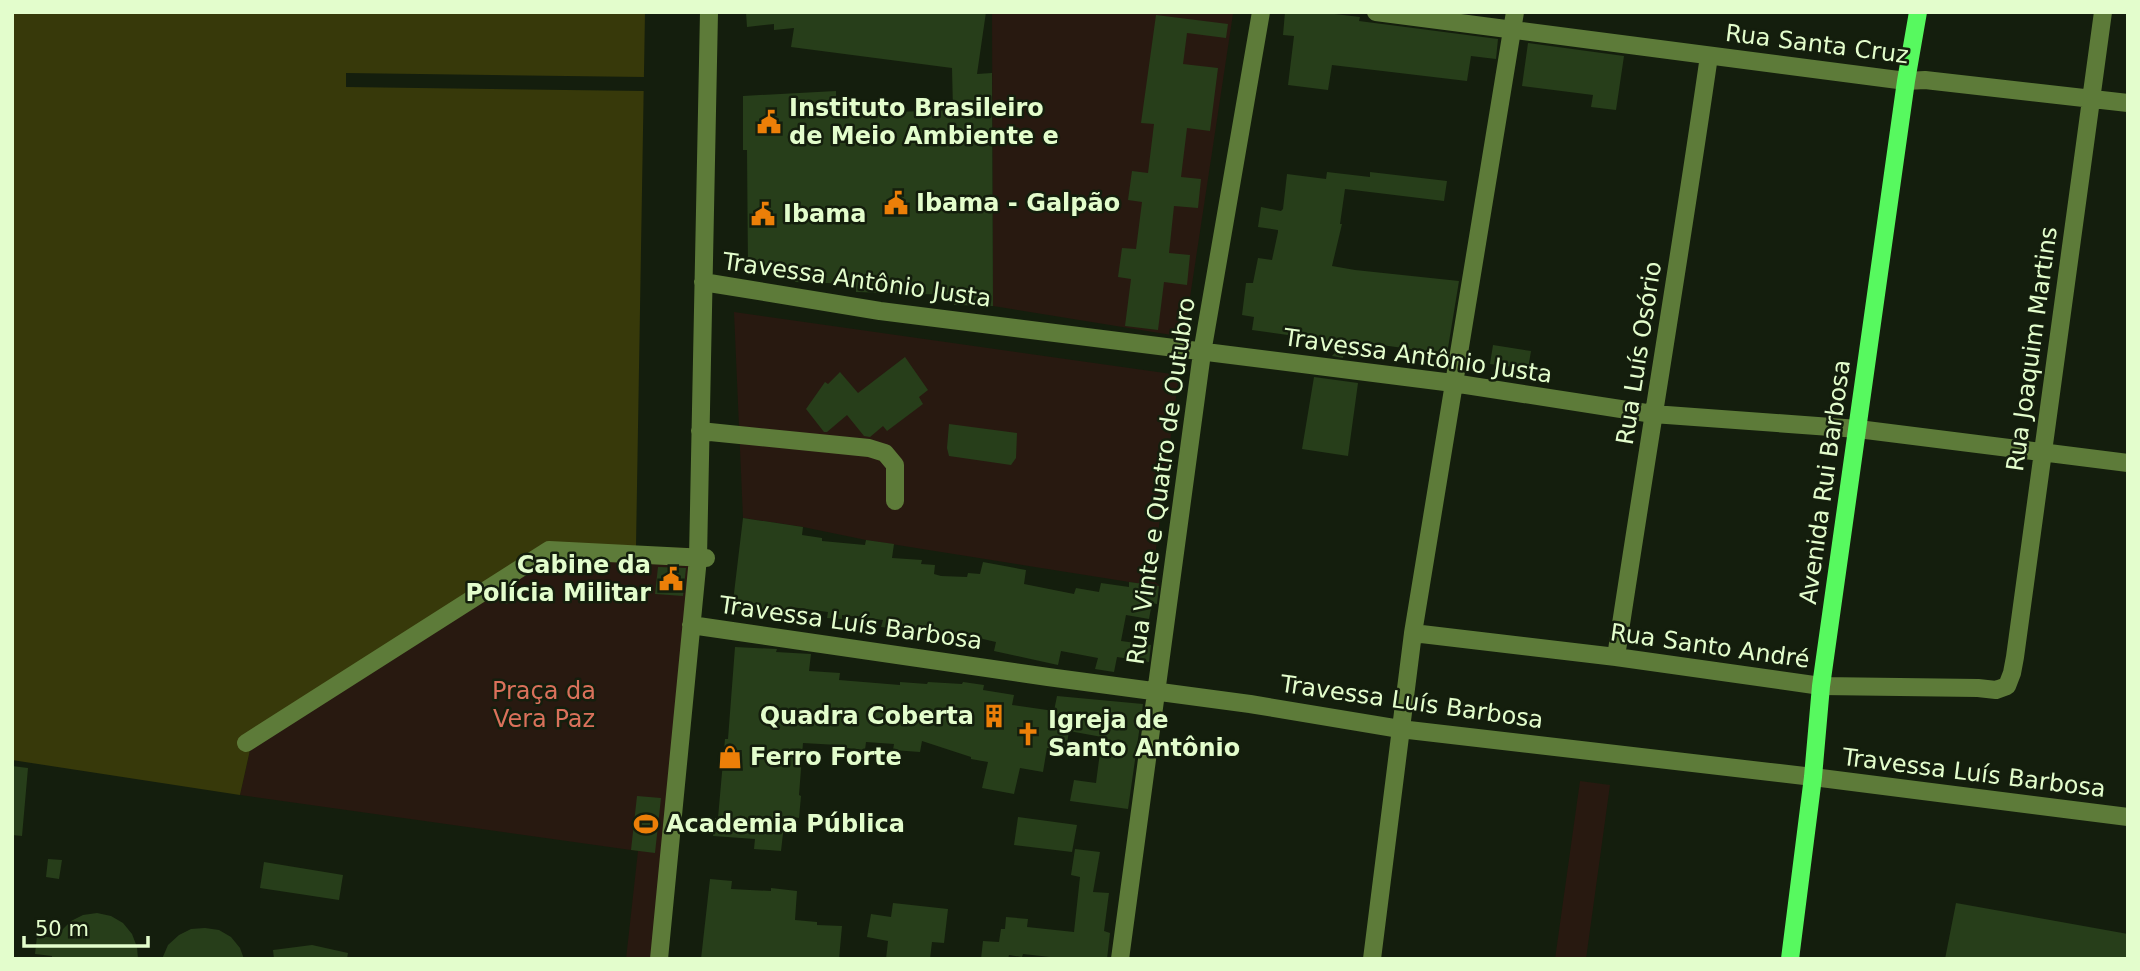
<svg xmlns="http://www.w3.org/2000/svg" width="2140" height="971" font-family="'DejaVu Sans',sans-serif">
  <rect width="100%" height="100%" fill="#141e0d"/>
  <!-- green -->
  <path fill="#281910" d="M992,12H1217L1233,14L1184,337L993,306Z
    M734,312L1179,375L1152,579L1161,587L866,540L803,527L743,518Z
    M549,544L692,548L654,959H626L638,851L240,795L250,750Z
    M1580,781L1610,785L1586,959H1555Z"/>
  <!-- water -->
  <path fill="#37390a" d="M12,12H645L636,546L549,544L250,750L240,795L12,760Z"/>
  <!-- pier -->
  <path fill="#141e0d" d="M346,73L644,77V91L346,87Z"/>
  <!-- building -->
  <path fill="#273e1a" d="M746,12H986L977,74L992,73L993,306L954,305V295L856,292V284L795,282V267L748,268L747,150H743V96L836,91V114L953,110L952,68L791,47L794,28L774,30V24L747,27Z
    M1285,12H1318L1360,17L1359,21L1498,39L1496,59L1471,56L1467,81L1332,65L1328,90L1288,85L1294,36L1283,35Z
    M1156,15L1228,24L1226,38L1187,33L1183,64L1218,68L1210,131L1187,128L1181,177L1201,179L1198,208L1174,206L1169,253L1190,255L1187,285L1164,282L1158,330L1125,326L1131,279L1118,277L1122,248L1136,249L1142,202L1128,200L1132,171L1148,173L1154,124L1141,123Z
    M1528,43L1624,56L1616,110L1591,107L1593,95L1522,86Z
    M1327,172L1370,177V172L1447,181L1444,201L1345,189L1340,224H1342L1332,266L1355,270L1459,281L1447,354L1345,340L1343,358L1332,356L1342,345L1315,342L1316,339L1252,330L1254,317L1242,315L1246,283H1253L1258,258L1272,260L1278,232V230L1258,227L1261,207L1281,211L1283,209L1287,174L1326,179Z
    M1493,345L1531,351L1528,369L1490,364Z
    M905,357L928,390L919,397L923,404L887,431L883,426L870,437L864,436L847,415L827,432H824L806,409L825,382L828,384L840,372L858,393Z
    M1314,377L1358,383L1348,456L1302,449Z
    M949,424L1017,433L1016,458L1011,465L949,456L947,448Z
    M743,518L803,527L802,535L822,538V541L865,545L866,540L894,544L892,558L922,560L921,564L935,565L934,574L941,576L967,577L968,573L980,574L983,562L1026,570L1024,584L1074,594L1076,588L1099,592L1101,583L1129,587V582L1159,586L1157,604L1152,603L1149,619L1126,615L1121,641L1151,645L1149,662L1117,657L1114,672L1095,669L1098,658L1061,651L1058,665L994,651L996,642L970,636L969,640L959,639L958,643L946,641L947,635L881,627L883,620L842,615V619L827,618L828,612L791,607L789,617L732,610Z
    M658,567L686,568L683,596L655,594Z
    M514,586L520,596L506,604L500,594Z
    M735,647L777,649L776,652L811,654L809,671L840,673L839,680L900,685V682L927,684L928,682L962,684L963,682L984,685L983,690L1014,695L1012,705L1054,711L1057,696L1143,704L1128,809L1070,801L1074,780L1096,783L1102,737L1069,731L1066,750L1047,748L1043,772L1020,768L1014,794L982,788L988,762L971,759V757L922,741L920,752L893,750L894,744L866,742L865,750L838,747V745L803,743L799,795L801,796L799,818L785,816L781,851L754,849L755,839L713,836L715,818H718L725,739H728Z
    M12,766L28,768L22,836L12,835Z
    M637,796L661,798L655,853L631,850Z
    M1018,817L1077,825L1072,852L1014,845Z
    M1075,849L1100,852L1093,892L1109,893L1104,931L1110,933L1107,959H1050V957L1023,954L1022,957L1009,955L1008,959H981L983,941L999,942L1001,929H1005L1006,917L1028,919L1027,927L1074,932L1080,877L1071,875Z
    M48,859L62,860L59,879L46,877Z
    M264,862L343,875L339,900L260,888Z
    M710,879L732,881L731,889L771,891V888L797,891L795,920L817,922V925L842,926L839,959H701Z
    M893,903L948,909L944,943L932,942L930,959H886L888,941L867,937L871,914L891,917Z
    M1956,903L2128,934V959H1945Z
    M97,913L111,916L123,923L132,934L137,947L138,959H52V956L35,954L37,936L57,938L61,931L71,921L83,915Z
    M205,928L219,930L231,937L240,948L244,959H162L168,945L179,935L191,929Z
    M312,945L348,953L347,959H274L273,950Z"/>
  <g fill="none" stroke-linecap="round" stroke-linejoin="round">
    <!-- minor -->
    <path stroke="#5d7b39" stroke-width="18" d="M1376,12L1906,81L1925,80L2128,103
      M703,282L880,311L1453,383L1653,414L1858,429L2128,463
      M700,431L869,448L885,453L895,465V501
      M691,625L1048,677L1250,704L1400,729L1813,777L2128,817
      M1413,633L1616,657L1821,686L1978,688L1996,690L2007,686L2012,673L2015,657L2103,12
      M1616,657C1646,457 1680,257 1709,56
      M246,743L549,550L706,558
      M659,959L698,558L709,12
      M1120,959L1202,353L1261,12
      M1372,959L1413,633L1515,12"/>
    <!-- major -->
    <path stroke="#57f95f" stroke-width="18" d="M1790,959L1813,777L1821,686L1906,81L1918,12"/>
  </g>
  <!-- icons -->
  <defs>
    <g id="civic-bare" transform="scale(1.89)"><path d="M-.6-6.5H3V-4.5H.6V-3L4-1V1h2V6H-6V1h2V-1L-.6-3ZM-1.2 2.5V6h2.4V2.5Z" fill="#ec7f08" stroke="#141e0d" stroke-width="2.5" paint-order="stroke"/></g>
    <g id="building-bare" transform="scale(1.89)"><path d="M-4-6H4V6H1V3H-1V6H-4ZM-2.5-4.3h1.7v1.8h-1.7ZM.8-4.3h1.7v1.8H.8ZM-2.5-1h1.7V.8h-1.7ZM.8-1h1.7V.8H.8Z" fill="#ec7f08" stroke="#141e0d" stroke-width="2.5" paint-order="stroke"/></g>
    <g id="church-bare" transform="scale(1.89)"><path d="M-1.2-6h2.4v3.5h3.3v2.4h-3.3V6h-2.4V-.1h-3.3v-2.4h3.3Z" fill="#ec7f08" stroke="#141e0d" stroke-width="2.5" paint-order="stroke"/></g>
    <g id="shop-bare" transform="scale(1.89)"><path d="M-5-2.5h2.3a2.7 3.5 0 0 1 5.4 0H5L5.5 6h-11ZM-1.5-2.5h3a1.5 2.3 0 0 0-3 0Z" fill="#ec7f08" stroke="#141e0d" stroke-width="2.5" paint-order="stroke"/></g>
    <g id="stadium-bare" transform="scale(1.89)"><path d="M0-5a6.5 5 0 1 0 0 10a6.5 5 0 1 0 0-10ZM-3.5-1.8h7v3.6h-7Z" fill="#ec7f08" stroke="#141e0d" stroke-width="2.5" paint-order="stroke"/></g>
  </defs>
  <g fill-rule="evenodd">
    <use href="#civic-bare" x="769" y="122"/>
    <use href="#civic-bare" x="896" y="203"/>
    <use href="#civic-bare" x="763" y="214"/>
    <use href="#civic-bare" x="671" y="579"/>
    <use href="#building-bare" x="994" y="716"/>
    <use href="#church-bare" x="1028" y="734"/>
    <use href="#shop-bare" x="730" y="757"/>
    <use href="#stadium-bare" x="646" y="824"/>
  </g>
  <g text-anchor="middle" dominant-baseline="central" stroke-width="5" stroke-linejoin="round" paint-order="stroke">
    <!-- street labels -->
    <g font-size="24" fill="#e3fdcc" stroke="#141e0d">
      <text transform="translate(1817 44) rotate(7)">Rua Santa Cruz</text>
      <text transform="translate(857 280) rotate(8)">Travessa Antônio Justa</text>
      <text transform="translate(2032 349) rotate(-82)">Rua Joaquim Martins</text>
      <text transform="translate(1639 353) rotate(-81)">Rua Luís Osório</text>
      <text transform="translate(1418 356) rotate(8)">Travessa Antônio Justa</text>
      <text transform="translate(1161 481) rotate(-82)">Rua Vinte e Quatro de Outubro</text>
      <text transform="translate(1825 482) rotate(-82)">Avenida Rui Barbosa</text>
      <text transform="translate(851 623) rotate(8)">Travessa Luís Barbosa</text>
      <text transform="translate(1710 646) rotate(8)">Rua Santo André</text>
      <text transform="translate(1412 702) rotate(8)">Travessa Luís Barbosa</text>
      <text transform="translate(1974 773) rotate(7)">Travessa Luís Barbosa</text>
    </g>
    <!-- poi labels -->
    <g font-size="24" font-weight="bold" fill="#e3fdcc" stroke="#141e0d" text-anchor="start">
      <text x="789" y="108">Instituto Brasileiro<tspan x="789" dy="28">de Meio Ambiente e</tspan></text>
      <text x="916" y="203">Ibama - Galpão</text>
      <text x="783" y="214">Ibama</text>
      <text x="651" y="565" text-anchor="end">Cabine da<tspan x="651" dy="28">Polícia Militar</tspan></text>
      <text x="974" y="716" text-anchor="end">Quadra Coberta</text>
      <text x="1048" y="720">Igreja de<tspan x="1048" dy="28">Santo Antônio</tspan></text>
      <text x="750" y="757">Ferro Forte</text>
      <text x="666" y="824">Academia Pública</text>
    </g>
    <!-- park labels -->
    <g font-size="24" fill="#da715b" stroke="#141e0d">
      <text x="544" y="691">Praça da<tspan x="544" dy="28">Vera Paz</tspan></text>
    </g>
  </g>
  <!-- border -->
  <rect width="2140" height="971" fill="none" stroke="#e3fdcc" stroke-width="28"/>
  <!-- scale -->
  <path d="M24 936v10h124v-10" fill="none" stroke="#e3fdcc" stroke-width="3.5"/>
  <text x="35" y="936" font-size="21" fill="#e3fdcc" stroke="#141e0d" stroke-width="5" paint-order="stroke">50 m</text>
</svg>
